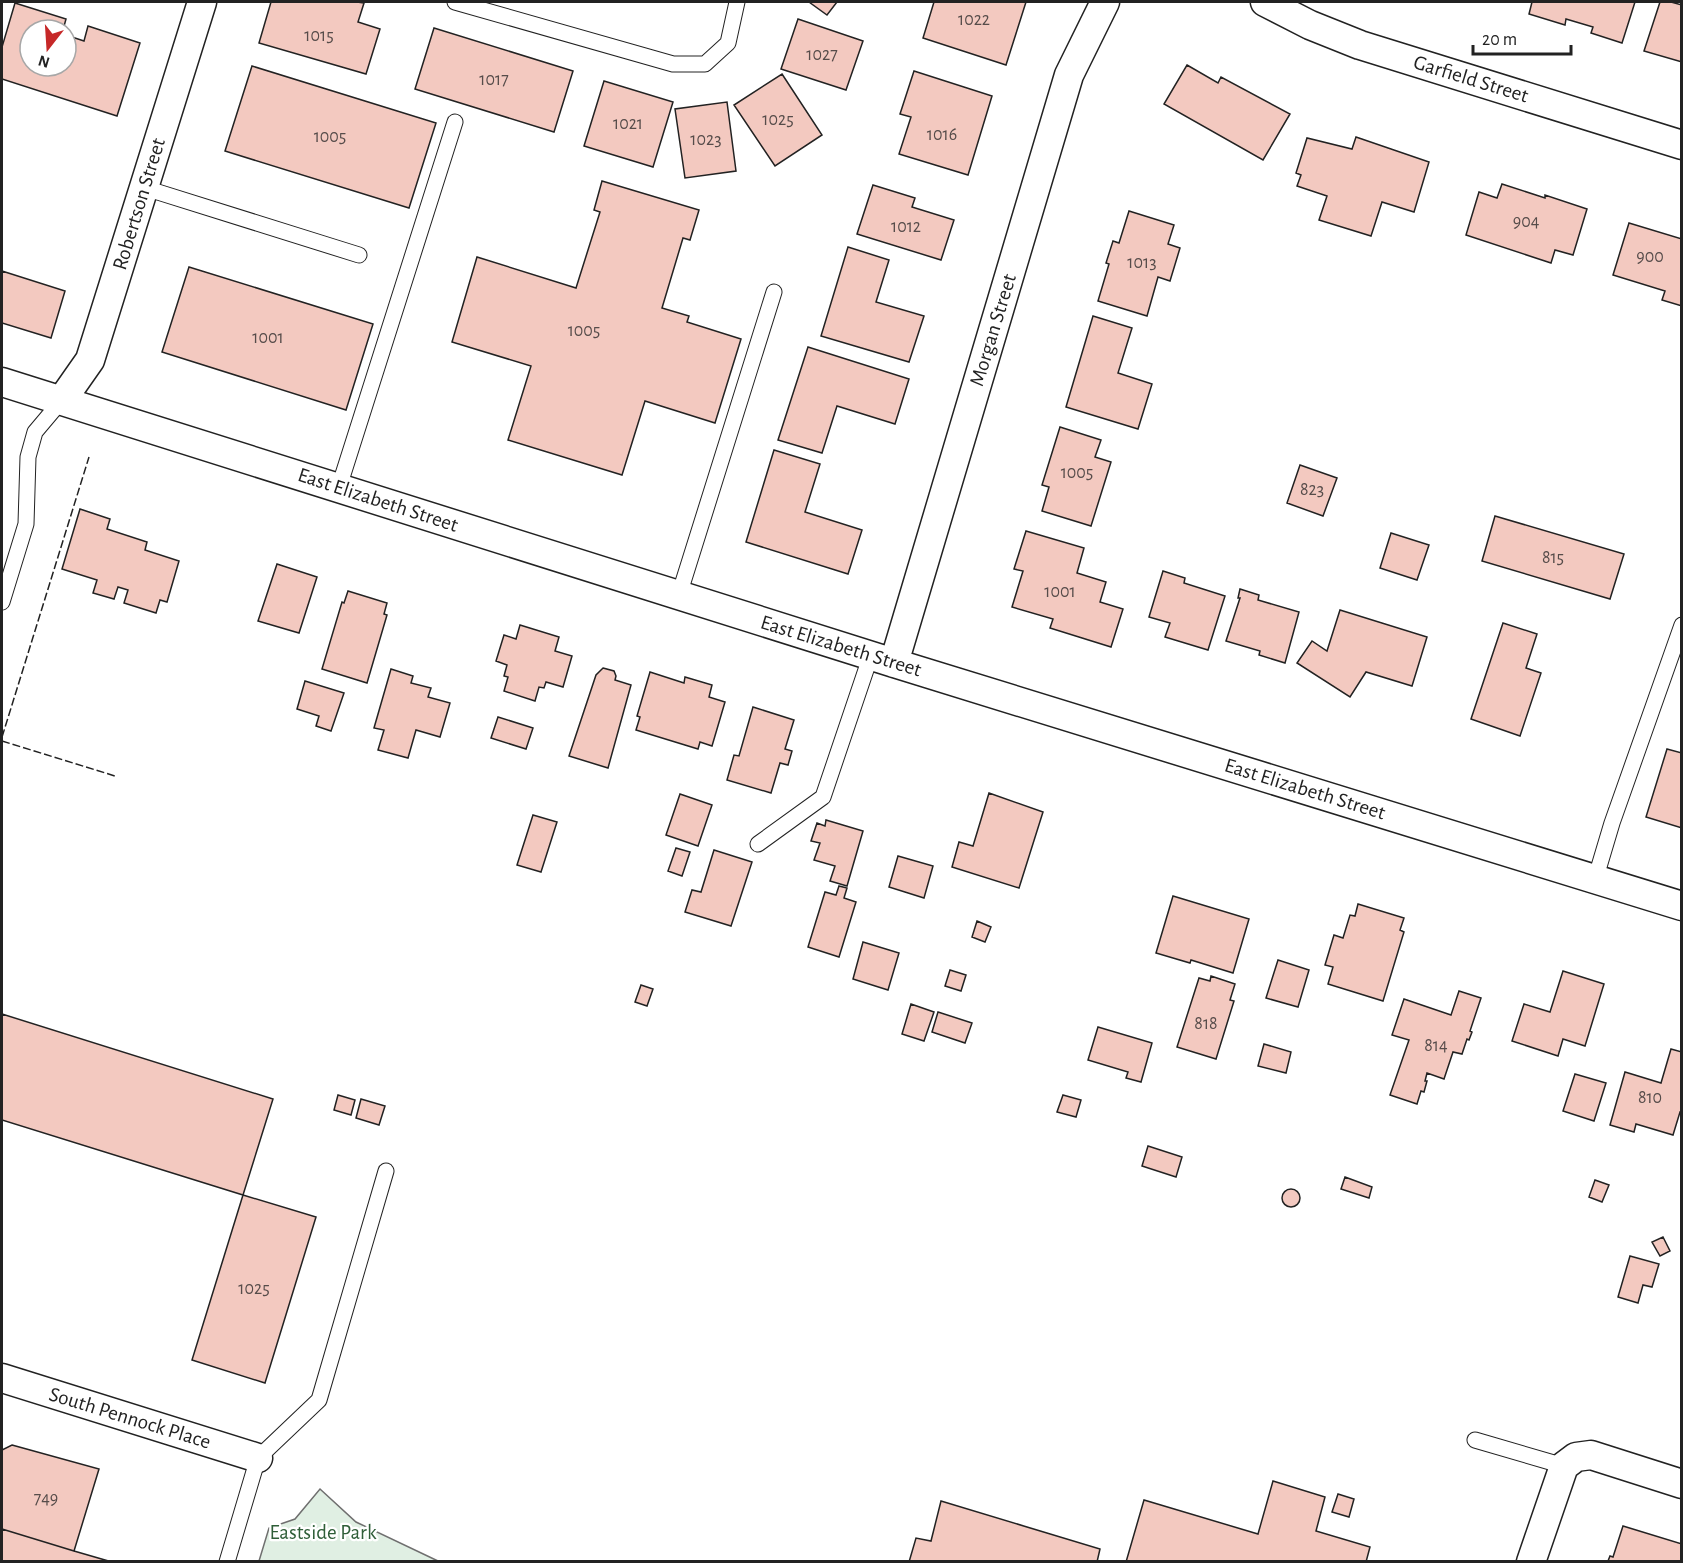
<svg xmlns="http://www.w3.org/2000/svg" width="1683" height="1563" font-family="'Alegreya Sans',sans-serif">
  <rect width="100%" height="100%" fill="#fff"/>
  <!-- green -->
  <path fill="#e0efe3" stroke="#6f6f6f" stroke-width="1.5" d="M320,1489L356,1522L438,1561H259L269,1528L295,1519Z"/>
  <!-- building -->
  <path fill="#f3c9c0" stroke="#222" stroke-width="1.5" d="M271,2H357L364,3L358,22L380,29L366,74L259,43Z
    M809,2H837L827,15Z
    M934,2H1026L1006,65L923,38Z
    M1532,2H1635L1622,43L1591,33L1593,27L1566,19L1565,25L1529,14Z
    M1660,2H1671L1682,5V62L1644,51Z
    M15,3L66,19L63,30H30V66H66V35L84,41L88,26L140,43L117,116L2,79V47Z
    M798,19L863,41L846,90L781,69Z
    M434,28L573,71L554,132L415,89Z
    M1187,65L1218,83L1221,77L1290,114L1263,160L1164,104Z
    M252,66L436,123L409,208L225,151Z
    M914,71L992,96L968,175L899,154L911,117L900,114Z
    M782,74L822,135L775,166L734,105Z
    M604,81L673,102L653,167L584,146Z
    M727,102L736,171L685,178L675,109Z
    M1356,137L1429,162L1414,212L1382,202L1371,236L1319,220L1327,196L1297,186L1301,175L1296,173L1307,138L1352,149Z
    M602,181L699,210L690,240L683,238L662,308L689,316L687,322L741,339L715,423L645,401L622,475L508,440L531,366L452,342L477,257L576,288L600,212L594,210Z
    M1502,184L1545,198V195L1587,209L1573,255L1555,250L1551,263L1466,235L1479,192L1497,198Z
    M873,185L915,198L912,207L954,220L941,260L857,234Z
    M1129,211L1174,225L1168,244L1180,248L1170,281L1158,277L1147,316L1098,301L1109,264L1106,263L1113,241L1119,243Z
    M1629,223L1682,239V306L1662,300L1665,291L1613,275Z
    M848,247L889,260L876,302L924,316L909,362L821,336Z
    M189,267L373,324L346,410L162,352Z
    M2,271L65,291L51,338L2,323Z
    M1093,316L1132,328L1118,373L1152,384L1138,429L1066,407Z
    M808,347L909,379L895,424L837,406L822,453L778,440Z
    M1060,427L1101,440L1095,457L1111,462L1091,526L1042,511L1049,487L1042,485Z
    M774,450L820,464L805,512L862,530L848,574L746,542Z
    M1300,465L1337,478L1323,516L1287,503Z
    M80,509L110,519L107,529L147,542L145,550L179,561L167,602L160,600L156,613L124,603L128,590L118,587L114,599L93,593L97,580L62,569Z
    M1495,516L1624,554L1610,599L1482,561Z
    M1026,531L1084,548L1077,573L1106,582L1100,602L1123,609L1111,647L1050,628L1053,619L1012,607L1023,571L1014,569Z
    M1391,533L1429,545L1417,580L1380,568Z
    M277,564L317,577L299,633L258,621Z
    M1163,571L1185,578L1184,583L1225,596L1208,650L1165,637L1170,623L1149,617Z
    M1240,589L1259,595L1258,600L1299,612L1285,663L1259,655L1260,651L1226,641L1240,598H1238Z
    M348,591L387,603L384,614L387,615L367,683L322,669L342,602L344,603Z
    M1340,610L1427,637L1412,686L1366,672L1350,697L1297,663L1312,641L1327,651Z
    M1503,623L1537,634L1526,668L1541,673L1520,736L1471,719Z
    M520,625L559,637L555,651L572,656L563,687L546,682L544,688L539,687L535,701L504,691L508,677L504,676L507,665L496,661L504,635L516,639Z
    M603,668L614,671L616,676L615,680L631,685L608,768L569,756L596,675Z
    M391,669L413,676L411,683L431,688L428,697L450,703L440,737L416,730L408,758L378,750L384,730L374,728Z
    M650,672L684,683L685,677L712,685L709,697L725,702L712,746L700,742L698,749L636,730L640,717L637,716Z
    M305,681L344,693L331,731L316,726L319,716L297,709Z
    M753,707L794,720L785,749L792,751L788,765L780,763L771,793L727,780L734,755L739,756Z
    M498,717L533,728L526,749L491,738Z
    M1667,749L1682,753V828L1646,817Z
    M989,793L1043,812L1019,888L952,867L959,842L973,846Z
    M680,794L712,805L698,846L666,835Z
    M533,815L557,822L541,872L517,865Z
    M826,820L863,831L847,886L830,881L835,866L814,860L820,843L811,841L817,823L825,826Z
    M676,848L690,852L682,876L668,871Z
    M714,850L752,862L731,926L685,912L692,890L701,892Z
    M898,856L933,866L924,898L889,887Z
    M839,886L847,888L844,898L856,902L839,957L808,947L825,892L836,895Z
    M1173,896L1249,919L1233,973L1191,960L1190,963L1156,953Z
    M1358,904L1404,918L1400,930L1404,932L1383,1001L1328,984L1333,967L1325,965L1334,935L1343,938L1350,915L1355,916Z
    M977,921L991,927L985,942L972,937Z
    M863,942L899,953L888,990L853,979Z
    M1278,960L1309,970L1298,1007L1266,998Z
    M950,970L966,975L961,991L945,986Z
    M1563,971L1604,984L1585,1046L1563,1039L1558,1056L1512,1041L1524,1004L1550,1012Z
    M1211,976L1235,984L1230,1000L1234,1001L1216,1059L1177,1047L1199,978L1210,981Z
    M641,985L653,989L647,1006L635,1002Z
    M1459,991L1481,998L1470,1031L1472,1032L1469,1040L1467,1039L1462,1054L1453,1052L1444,1079L1427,1073L1425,1081H1427L1424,1092L1421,1091L1417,1104L1390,1095L1409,1040L1392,1035L1404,999L1451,1015Z
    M911,1004L934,1012L924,1041L902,1034Z
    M938,1012L972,1023L965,1043L932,1032Z
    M2,1014L273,1099L243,1195L2,1120Z
    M1098,1027L1152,1043L1141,1082L1126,1078L1128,1072L1088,1060Z
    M1264,1044L1291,1052L1286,1073L1258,1066Z
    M1671,1049L1682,1052V1113L1680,1112L1673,1135L1636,1124L1634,1132L1610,1125L1625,1072L1661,1083Z
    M1575,1074L1606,1083L1594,1121L1563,1111Z
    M338,1095L355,1100L351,1115L334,1110Z
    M1063,1095L1081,1100L1076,1117L1057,1112Z
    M361,1099L385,1106L379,1125L356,1118Z
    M1148,1146L1182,1157L1176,1177L1142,1166Z
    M1345,1177L1372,1187L1369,1198L1341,1189Z
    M1595,1180L1609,1185L1602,1202L1589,1197Z
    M1282 1198a9 9 0 1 1 18 0a9 9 0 1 1-18 0Z
    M243,1195L316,1217L265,1383L192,1360Z
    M1663,1237L1670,1251L1660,1256L1652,1242Z
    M1630,1256L1659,1264L1652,1287L1643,1285L1638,1303L1618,1297Z
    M12,1445L99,1469L74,1551L2,1529V1450Z
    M1273,1481L1325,1497L1316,1531L1370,1547L1366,1562H1126L1144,1500L1258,1534Z
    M1338,1494L1354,1499L1349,1517L1332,1512Z
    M941,1501L1100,1549L1097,1562H909L916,1538L931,1541Z
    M1623,1526L1682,1544V1562L1608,1561L1610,1556L1613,1557Z
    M2,1529L74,1551L112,1562H2Z"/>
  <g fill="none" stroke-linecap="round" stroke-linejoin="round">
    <!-- lane casing -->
    <g stroke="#222" stroke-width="17">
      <path id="lane" d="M455,2L673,64H705L728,43L737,2
        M145,188L359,255
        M339,487L455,122
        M679,595L774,292
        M2,602L26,524L28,457L35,432L62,400
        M758,844L823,797L871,655
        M1595,880L1612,823L1682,625
        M1475,1440L1564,1466
        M227,1562L258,1458L319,1400L386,1171"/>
    </g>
    <!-- street casing -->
    <g stroke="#222" stroke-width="31">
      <path id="street" d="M1265,2L1310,25L1360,45L1682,145
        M2,382L894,663L1682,906
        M62,400L90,360L202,2
        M894,663L1069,75L1105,2
        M2,1378L258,1458
        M1531,1562L1564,1466L1576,1457L1591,1455L1682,1484"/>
    </g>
    <!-- lane -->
    <use href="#lane" stroke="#fff" stroke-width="15"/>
    <!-- street -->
    <use href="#street" stroke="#fff" stroke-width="28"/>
    <!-- fence -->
    <path stroke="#222" stroke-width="1.5" stroke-dasharray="8 3" stroke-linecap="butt" d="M2,737L89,457
      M2,741L115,776"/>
  </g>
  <g text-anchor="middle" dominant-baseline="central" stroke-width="4.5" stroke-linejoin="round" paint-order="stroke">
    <!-- number labels -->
    <g font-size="18" fill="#564c4a">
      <text x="974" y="20">1022</text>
      <text x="319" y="36">1015</text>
      <text x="822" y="55">1027</text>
      <text x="494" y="80">1017</text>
      <text x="778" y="120">1025</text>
      <text x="628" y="124">1021</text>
      <text x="942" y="135">1016</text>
      <text x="330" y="137">1005</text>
      <text x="706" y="140">1023</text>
      <text x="1526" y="222">904</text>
      <text x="906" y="227">1012</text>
      <text x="1650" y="257">900</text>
      <text x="1142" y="263">1013</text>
      <text x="584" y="331">1005</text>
      <text x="268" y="338">1001</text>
      <text x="1077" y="473">1005</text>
      <text x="1312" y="490">823</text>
      <text x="1553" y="558">815</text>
      <text x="1060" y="592">1001</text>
      <text x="1206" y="1024">818</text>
      <text x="1436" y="1046">814</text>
      <text x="1650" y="1098">810</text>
      <text x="254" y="1289">1025</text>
      <text x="46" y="1499">749</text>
    </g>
    <!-- street labels -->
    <g font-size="21" fill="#222" stroke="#fff">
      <text transform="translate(1471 79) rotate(17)">Garfield Street</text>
      <text transform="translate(139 204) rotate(-73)">Robertson Street</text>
      <text transform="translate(993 330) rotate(-73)">Morgan Street</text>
      <text transform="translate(378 500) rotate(18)">East Elizabeth Street</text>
      <text transform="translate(841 646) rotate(17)">East Elizabeth Street</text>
      <text transform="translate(1305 789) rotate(17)">East Elizabeth Street</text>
      <text transform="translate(130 1418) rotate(17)">South Pennock Place</text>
    </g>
    <!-- park labels -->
    <g font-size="21" fill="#2f5e38" stroke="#fff">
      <text x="323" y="1532">Eastside Park</text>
    </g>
  </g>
  <!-- border -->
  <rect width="1683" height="1563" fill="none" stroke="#222222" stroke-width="6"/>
  <!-- north arrow -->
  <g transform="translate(48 48) rotate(197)"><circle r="28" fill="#ffffff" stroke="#a7a7a7" stroke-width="1.5"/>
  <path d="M0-4.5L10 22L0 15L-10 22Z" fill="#c62828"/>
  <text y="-9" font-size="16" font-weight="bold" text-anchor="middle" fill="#222222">N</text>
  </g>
  <!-- scale -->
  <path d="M1473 45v9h98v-9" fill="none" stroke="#222222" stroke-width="3"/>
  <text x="1482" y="45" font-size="18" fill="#222222" stroke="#ffffff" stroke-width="4.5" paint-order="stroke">20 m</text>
</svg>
